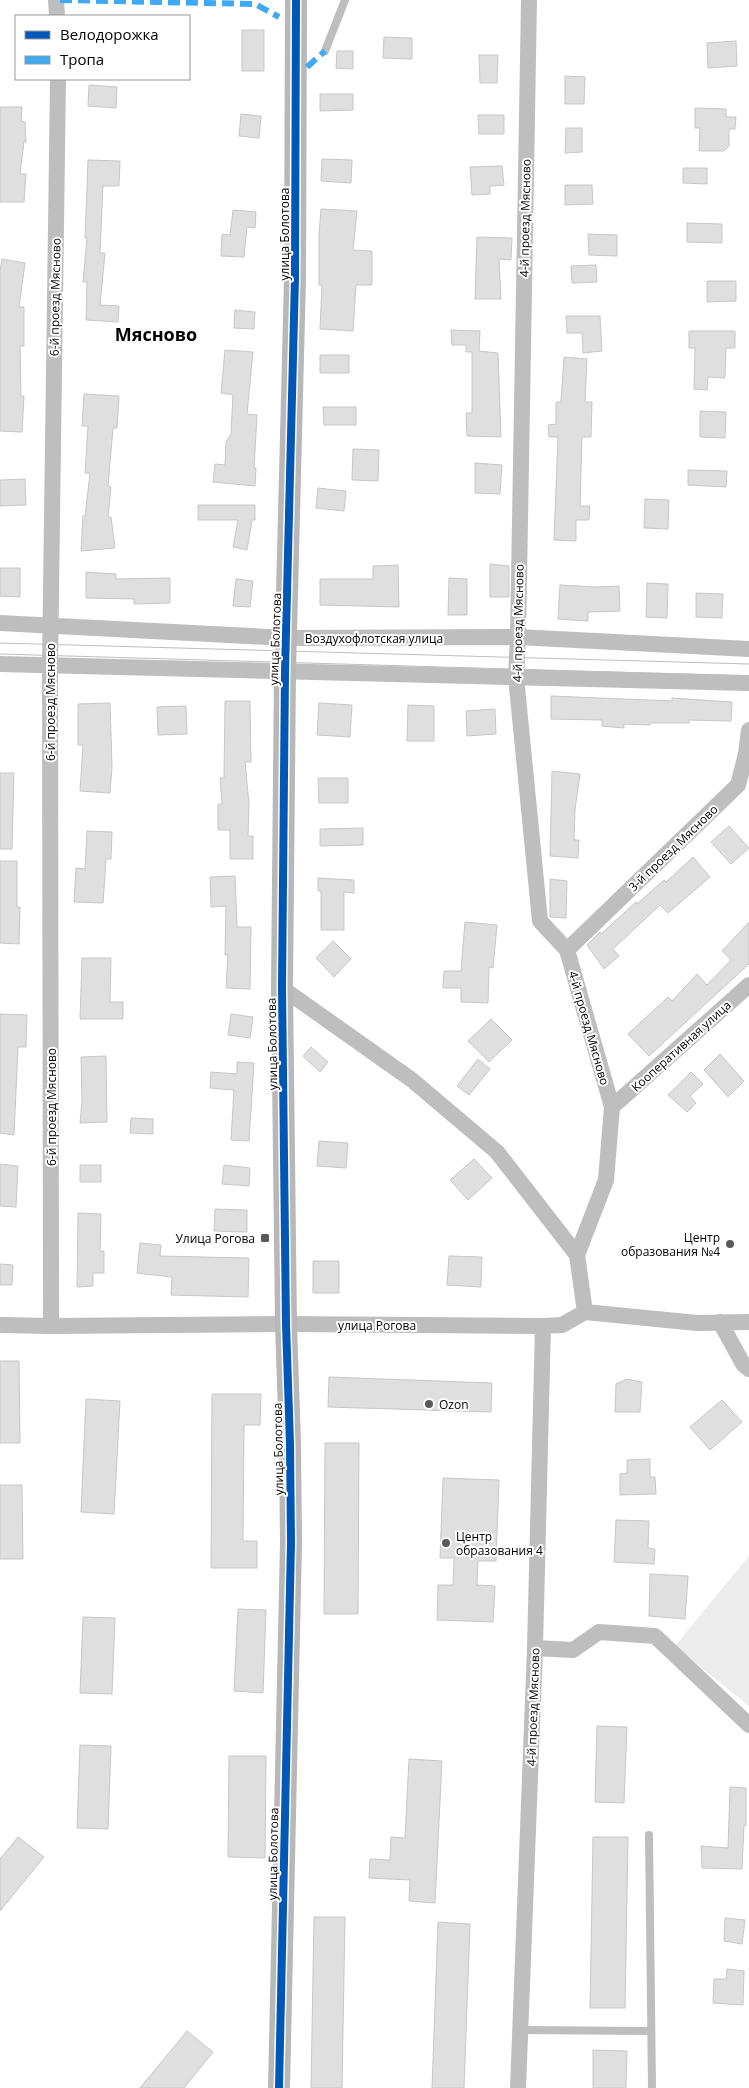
<svg xmlns="http://www.w3.org/2000/svg" width="749" height="2088" font-family="'Open Sans',sans-serif">
  <rect width="100%" height="100%" fill="#fff"/>
  <!-- green -->
  <path fill="#ececec" d="M749,1556V1706L675,1646Z"/>
  <!-- building -->
  <path fill="#dfdfdf" stroke="#c7c7c7" d="M242,30H264V71H242Z
    M384,37L412,38V59L383,58Z
    M736,41L737,66L708,68L707,43Z
    M337,51H353V69L336,68Z
    M479,55H498L497,83H480Z
    M565,76L585,77L584,104H565Z
    M89,85L117,87L116,108L88,106Z
    M320,94H353V110L320,111Z
    M0,107H22L21,121L25,122L26,142H24L20,174H26L24,202H0Z
    M695,108L726,109V117H736L735,129H729V146L724,151H699L700,128H695Z
    M241,114L261,116L259,138L239,136Z
    M478,115H504V134H479Z
    M566,128H582V152L565,153Z
    M322,159L352,160L351,183L321,181Z
    M88,160L120,161L119,186H103L100,253H105L100,305L119,306L118,322L86,320L87,282H83L87,238H85Z
    M502,166L504,185L490,186V194L472,195L470,167Z
    M683,168H707V184L683,183Z
    M565,185H592L593,204L565,205Z
    M321,209L357,211L353,250L372,251V285H356L353,331L320,329L322,285H319V234Z
    M233,210L256,212L255,228L247,227L244,257L221,256L222,234L230,235Z
    M687,223L722,224V243L687,242Z
    M588,234L617,235V256L589,255Z
    M477,237L512,238L511,260L499,259L501,299H475Z
    M2,259L25,263L19,307H24V346H20L21,396H24L22,432L0,431V271Z
    M596,265L597,282L572,283L571,266Z
    M707,281H736V301L707,302Z
    M235,310L255,312L254,329L234,328Z
    M566,316H600L602,351L583,353L582,333H567Z
    M451,330L480,331L479,351L498,353L501,437L467,436L466,413H472V352H466V345H452Z
    M689,331H735V348H726L725,378L708,377L707,390L694,389L695,348H689Z
    M225,350L253,352L247,414L257,415L254,468H256L255,486L213,482L215,464L225,465L226,442L231,434L233,395L221,393Z
    M320,355H349V373H320Z
    M564,357L587,359L585,402H592L591,437H582L580,506H590L589,520H576V541L554,540L558,437H549L548,425L556,424V402H561Z
    M84,394L119,396L117,428H113L108,486L111,487L108,517H111L115,548L81,551L83,516H85L90,473H85L88,426H82Z
    M323,407H356V425H324Z
    M700,411L726,412L725,438L700,437Z
    M353,449L379,450L378,481L352,480Z
    M475,463L502,465L500,494L475,493Z
    M688,470L727,471L726,487L688,485Z
    M25,479L26,505L0,506V480Z
    M318,488L346,491L344,511L316,508Z
    M645,499L669,500L668,529L644,528Z
    M198,505H255V520H252L247,550L233,547L238,520H198Z
    M490,564L509,566V597H490Z
    M398,565L399,607L320,605V579H373V566Z
    M0,568H20V597L0,596Z
    M86,572L116,574V579L170,578V603L134,604V599L86,598Z
    M449,578L467,579V615H448Z
    M236,579L253,581L250,607L233,606Z
    M647,583L668,584L667,618L646,617Z
    M560,585L596,587L619,586L620,611L588,612V621L558,619Z
    M696,593L723,594L722,618L696,617Z
    M551,696L672,701V698L732,702L731,721L689,720V723H650V725L624,724V728L602,726V720L551,719Z
    M225,701H250L251,762H245L249,804L248,836H253V859H230V830H218V804H222L220,778H224Z
    M110,703L112,767L110,793L80,791L83,745H78V704Z
    M319,703L352,705L350,737L317,735Z
    M408,705L434,706V741H407Z
    M186,706L187,734L158,735L157,707Z
    M495,709L496,734L467,736L466,711Z
    M552,771L580,774L575,809L574,840H579L578,858L550,856Z
    M0,773H14L12,849H0Z
    M318,778H348V803H319Z
    M729,826L749,848L731,864L711,842Z
    M363,828V845L320,846V829Z
    M87,831L112,832L111,859H106L103,903L74,902L76,868L85,869Z
    M693,857L710,877L668,913L660,905L613,949L619,956L604,969L587,945L600,932L601,934L636,902L637,904L664,880L666,882Z
    M0,861H17V907H20L19,944L0,943Z
    M235,876L237,927H251L250,989L226,988L228,955H225L226,906L211,907L210,877Z
    M318,878L354,880V893L344,892V930H321V891H318Z
    M550,879L567,881L566,918L550,917Z
    M465,922L497,925L493,968L489,967L488,1003L461,1002V988H443L444,971H461Z
    M749,922V964L649,1056L628,1034L668,997L672,1001L697,974L707,985L731,960L722,951Z
    M333,941L351,959L334,977L316,958Z
    M82,958H111L110,1002H123V1019H80Z
    M0,1014L27,1015L26,1047H18L14,1135L0,1133Z
    M231,1014L253,1017L250,1038L228,1035Z
    M491,1019L512,1040L489,1062L468,1041Z
    M311,1047L328,1062L320,1072L303,1056Z
    M720,1054L744,1081L728,1097L704,1070Z
    M106,1056L107,1122L80,1123L82,1101L81,1057Z
    M478,1059L490,1069L469,1095L457,1086Z
    M237,1062L254,1063L249,1141L231,1140L234,1090L210,1088L211,1072L237,1074Z
    M691,1072L703,1084L690,1096L696,1103L687,1112L668,1095Z
    M131,1118L153,1119V1134L130,1133Z
    M319,1141L348,1143L346,1168L317,1166Z
    M474,1159L492,1178L468,1200L450,1180Z
    M0,1164L18,1166L16,1207L0,1206Z
    M80,1165H101V1182H80Z
    M224,1165L250,1168L249,1186L222,1184Z
    M215,1209L247,1210V1232L214,1231Z
    M78,1213L101,1214L100,1251H104V1273H93V1286L77,1287Z
    M140,1243L161,1245L160,1256L249,1258L248,1297L171,1295L172,1277L137,1273Z
    M449,1256L482,1257L481,1287L447,1285Z
    M313,1261H339V1293H313Z
    M0,1264L13,1265L12,1285H0Z
    M0,1361H19L20,1443H0Z
    M329,1377L492,1383L491,1412L328,1407Z
    M627,1379L642,1382L640,1412H615L616,1384Z
    M212,1394H261L260,1425H244L243,1541H257V1568H211Z
    M86,1399L120,1401L114,1514L81,1512Z
    M722,1400L742,1422L710,1450L690,1427Z
    M325,1443H359L358,1614H324Z
    M650,1459V1477H655L656,1494L620,1495V1474L627,1473V1460Z
    M443,1478L499,1480L496,1561H478L477,1585L495,1586L493,1622L437,1620L438,1585H453L454,1558H440Z
    M0,1485H22L23,1559H0Z
    M616,1520L649,1521L648,1548L655,1549L654,1564L614,1562Z
    M650,1574L688,1576L685,1619L649,1616Z
    M238,1609L266,1610L263,1693L234,1691Z
    M83,1617L115,1618L112,1694L80,1693Z
    M597,1726L627,1727L624,1803L595,1802Z
    M80,1745L111,1746L108,1829L77,1828Z
    M229,1756H266L265,1858L228,1857Z
    M409,1759L442,1761L435,1903L409,1901L410,1880L369,1878L370,1859L390,1860L391,1837L405,1838Z
    M730,1787L746,1788V1826L744,1825L742,1869L702,1868L701,1846L728,1848Z
    M18,1837L44,1857L0,1911V1859Z
    M593,1837H628L625,2008H590Z
    M314,1917H345L342,2088H311Z
    M725,1918L745,1920L742,1944L724,1941Z
    M438,1922L470,1924L464,2088H432Z
    M727,1969L744,1971L743,2005L713,2003L714,1979H726Z
    M187,2031L213,2052L184,2088H140Z
    M593,2050L627,2051L626,2088H593Z"/>
  <g fill="none" stroke-linecap="round" stroke-linejoin="round">
    <!-- lane -->
    <path stroke="#bebebe" stroke-width="8" d="M325,51L345,0
      M649,1835L652,2088
      M520,2030L651,2031"/>
    <!-- street -->
    <path stroke="#bebebe" stroke-width="16" d="M56,0L57,16
      M529,0L518,637L516,677L540,921L567,950L612,1107L606,1180L577,1255L585,1312
      M0,623L287,638L518,637L749,649
      M0,664L749,683
      M567,950L738,785L746,754L749,730
      M282,988L412,1080L497,1152L577,1255
      M612,1107L749,985
      M720,1322L743,1364L749,1369
      M0,1325L51,1326L286,1324L543,1326L562,1325L585,1312L697,1323L749,1322
      M51,1326L50,666L58,79
      M535,1648L573,1650L599,1632L655,1636L749,1725
      M518,2088L535,1648L543,1326"/>
    <!-- secondary -->
    <path stroke="#b8b8b8" stroke-width="22" d="M279,2088L291,1543L290,1444L286,1324L282,988L285,672L295,278L296,0"/>
    <!-- tram -->
    <path stroke="#bebebe" stroke-width="1" d="M0,643L749,664
      M0,654L749,676"/>
    <!-- quiet -->
    <path stroke="#3fa9f5" stroke-width="6" stroke-dasharray="12 6" stroke-linecap="butt" d="M60,0L255,4L279,17
      M307,67L325,51"/>
    <!-- cycleway casing -->
    <g stroke="#fff" stroke-width="11">
      <path id="cycleway" d="M279,2088L291,1543L290,1444L286,1324L282,988L285,672L295,278L296,0"/>
    </g>
    <!-- cycleway -->
    <use href="#cycleway" stroke="#0057b8" stroke-width="8"/>
  </g>
  <!-- markers -->
  <g fill="#595959" stroke="#fff" stroke-width="2">
    <rect x="260" y="1233" width="10" height="10" rx="2.5"/>
    <circle cx="730" cy="1244" r="5"/>
    <circle cx="429" cy="1404" r="5"/>
    <circle cx="446" cy="1543" r="5"/>
  </g>
  <g text-anchor="middle" dominant-baseline="central" stroke-width="4" stroke-linejoin="round" paint-order="stroke">
    <!-- street labels -->
    <g font-size="12" fill="#000" stroke="#fff">
      <text transform="translate(525 218) rotate(-89)">4-й проезд Мясново</text>
      <text transform="translate(284 234) rotate(-90)">улица Болотова</text>
      <text transform="translate(55 297) rotate(-89)">6-й проезд Мясново</text>
      <text transform="translate(518 623) rotate(-89)">4-й проезд Мясново</text>
      <text x="374" y="638">Воздухофлотская улица</text>
      <text transform="translate(275 639) rotate(-88)">улица Болотова</text>
      <text transform="translate(50 702) rotate(-90)">6-й проезд Мясново</text>
      <text transform="translate(673 848) rotate(-44)">3-й проезд Мясново</text>
      <text transform="translate(589 1028) rotate(74)">4-й проезд Мясново</text>
      <text transform="translate(272 1044) rotate(-91)">улица Болотова</text>
      <text transform="translate(681 1046) rotate(-42)">Кооперативная улица</text>
      <text transform="translate(51 1107) rotate(-90)">6-й проезд Мясново</text>
      <text x="377" y="1325">улица Рогова</text>
      <text transform="translate(278 1449) rotate(-91)">улица Болотова</text>
      <text transform="translate(533 1707) rotate(-88)">4-й проезд Мясново</text>
      <text transform="translate(273 1854) rotate(-89)">улица Болотова</text>
    </g>
    <!-- poi labels -->
    <g font-size="12" fill="#000" stroke="#fff" text-anchor="end">
      <text x="720" y="1237">Центр<tspan x="720" dy="14">образования №4</tspan></text>
      <text x="255" y="1238">Улица Рогова</text>
      <text x="439" y="1404" text-anchor="start">Ozon</text>
      <text x="456" y="1536" text-anchor="start">Центр<tspan x="456" dy="14">образования 4</tspan></text>
    </g>
    <!-- district labels -->
    <g font-size="18" font-weight="bold" fill="#000" stroke="#fff">
      <text x="156" y="334">Мясново</text>
    </g>
  </g>
  <!-- legend -->
  <rect x="15" y="15" width="175" height="65" fill="#ffffff" stroke="#999999"/>
  <rect x="25" y="31" width="25" height="8" fill="#0057b8" stroke="#999999"/>
  <text x="60" y="40" font-size="15" fill="#000000">Велодорожка</text>
  <rect x="25" y="56" width="25" height="8" fill="#3fa9f5" stroke="#999999"/>
  <text x="60" y="65" font-size="15" fill="#000000">Тропа</text>
</svg>
